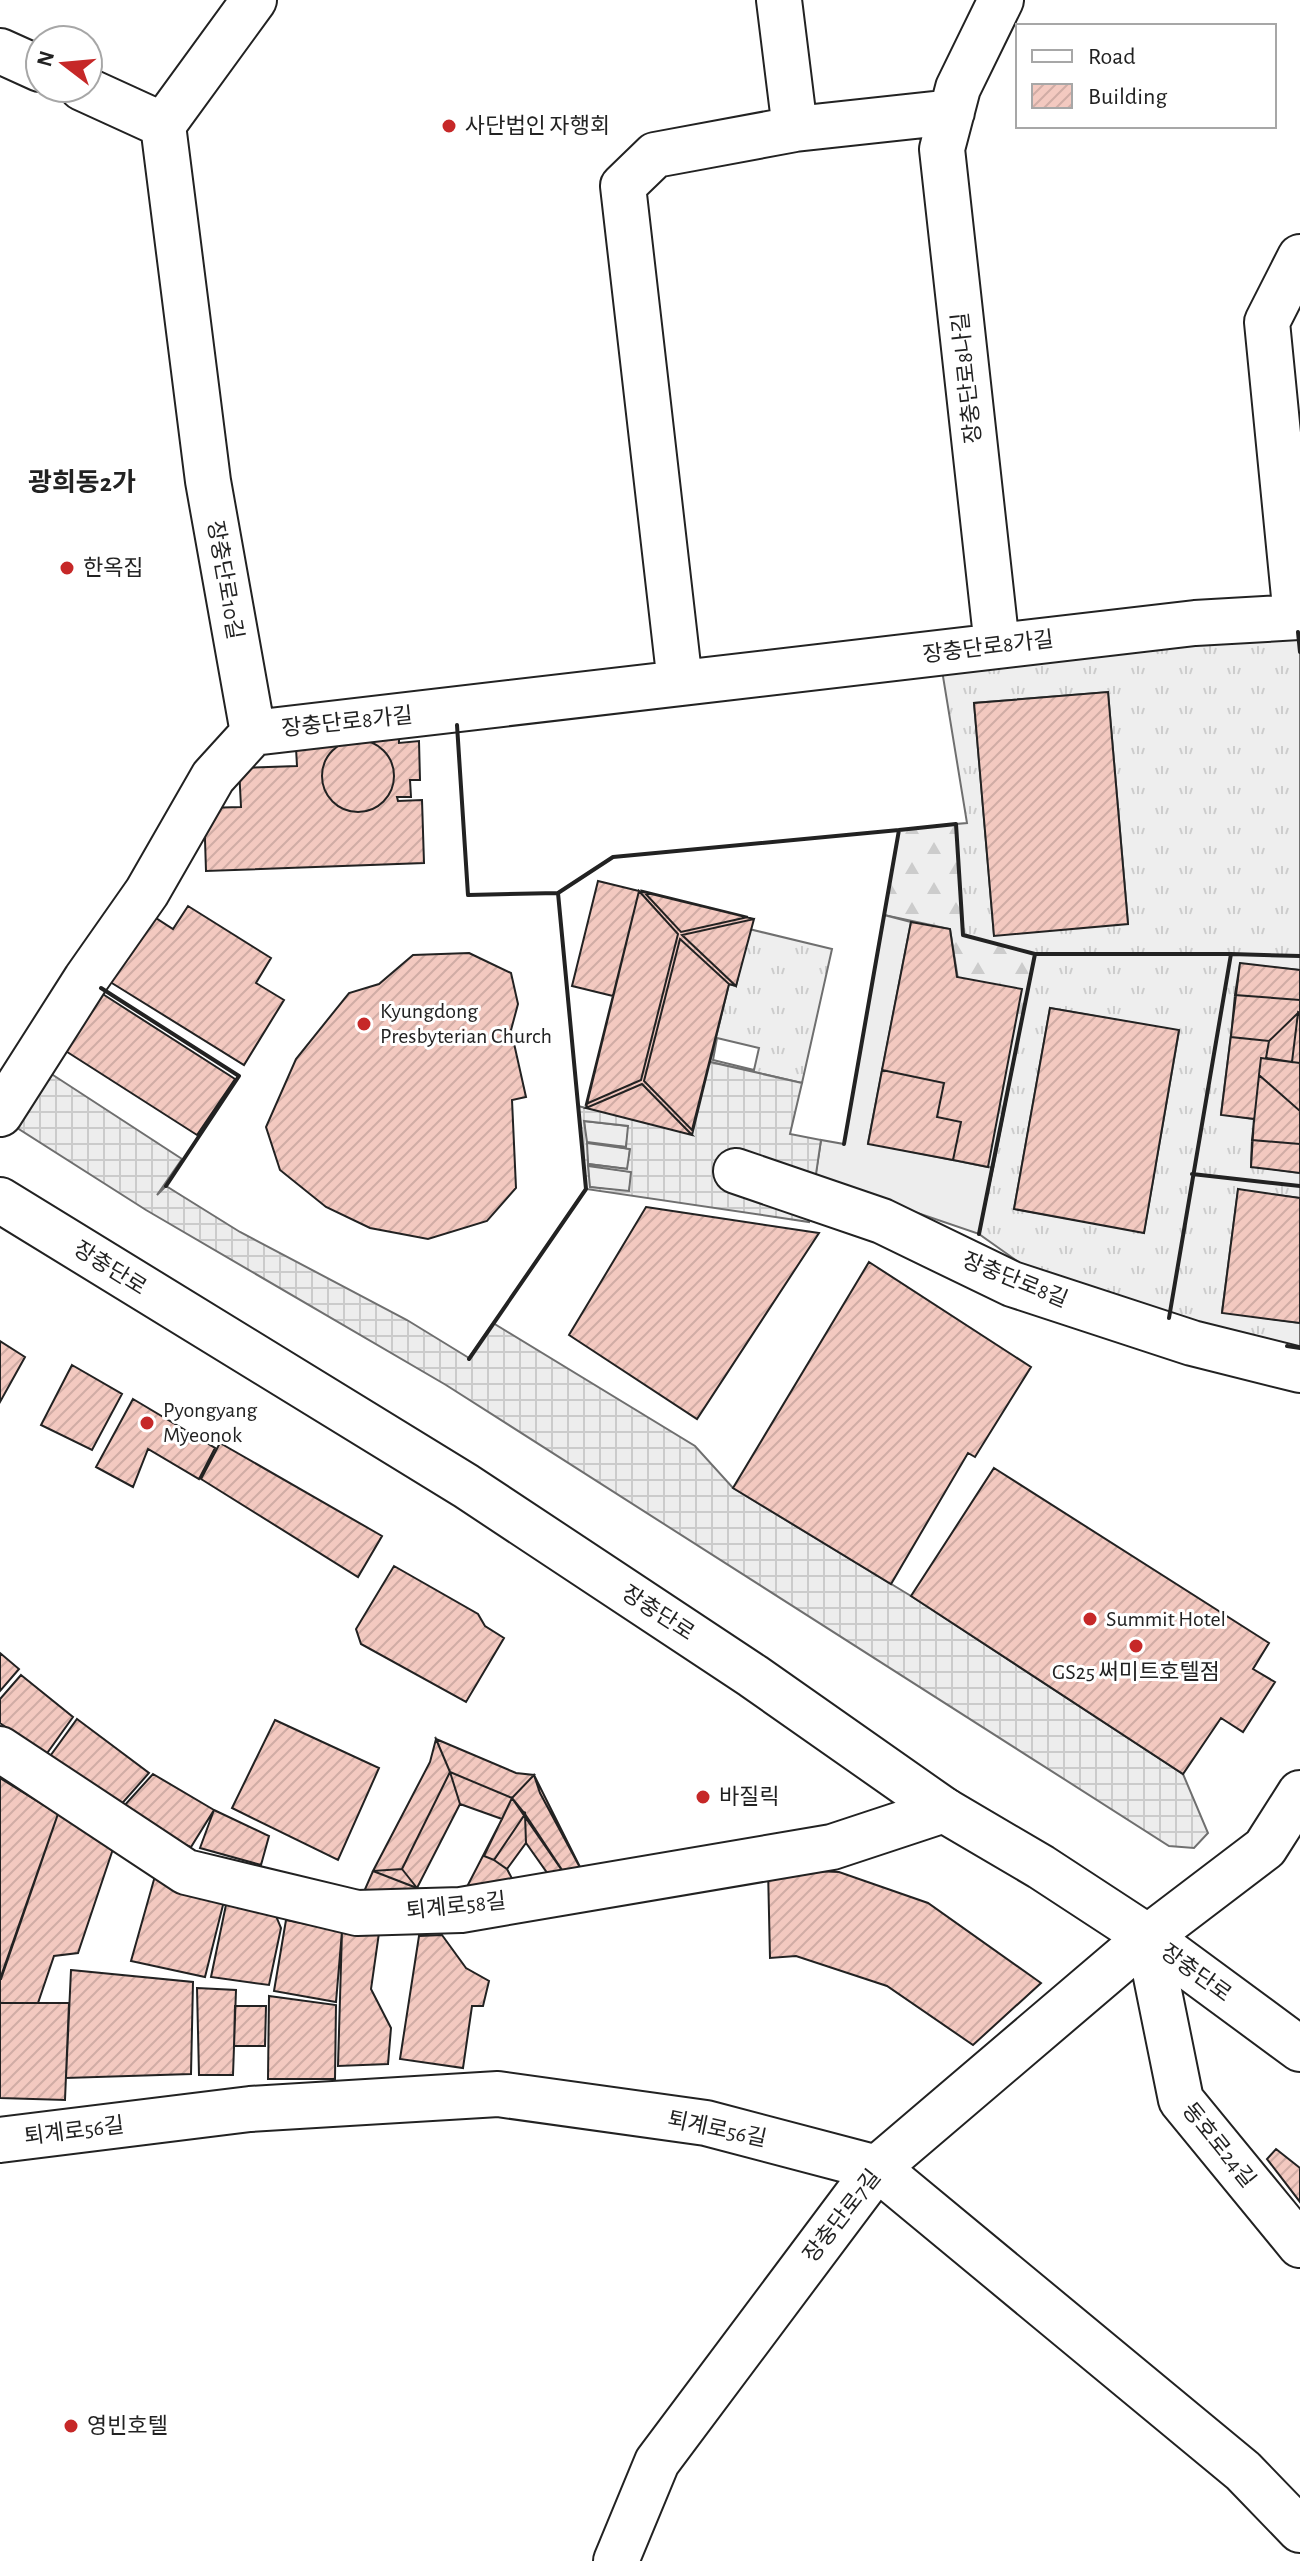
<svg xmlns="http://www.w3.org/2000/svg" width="1300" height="2561" font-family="'Alegreya Sans','Noto Sans KR',sans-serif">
  <defs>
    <pattern id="grass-tufts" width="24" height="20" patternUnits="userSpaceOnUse" patternTransform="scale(2)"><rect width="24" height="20" fill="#eee"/><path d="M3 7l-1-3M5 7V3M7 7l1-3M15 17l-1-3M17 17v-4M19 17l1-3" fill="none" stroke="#ccc"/></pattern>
    <pattern id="forest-firs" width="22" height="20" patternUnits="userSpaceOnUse" patternTransform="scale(2)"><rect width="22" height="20" fill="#eee"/><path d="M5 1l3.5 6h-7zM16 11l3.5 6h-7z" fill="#ccc"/></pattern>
    <pattern id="plaza-grid" width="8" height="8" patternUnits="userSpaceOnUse" patternTransform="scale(2)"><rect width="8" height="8" fill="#ededed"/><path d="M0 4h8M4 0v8" fill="none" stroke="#cbcbcb"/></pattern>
    <pattern id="building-hatch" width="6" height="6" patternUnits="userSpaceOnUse" patternTransform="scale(2)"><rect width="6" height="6" fill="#f3c9c0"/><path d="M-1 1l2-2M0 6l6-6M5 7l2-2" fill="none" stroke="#d0aca5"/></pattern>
  </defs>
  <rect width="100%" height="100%" fill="#fff"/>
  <!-- grass -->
  <path fill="url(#grass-tufts)" stroke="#6f6f6f" stroke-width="2" fill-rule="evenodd" d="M1296,617L1300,652V970L1240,964L1221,1114L1254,1119L1251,1166L1300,1173V1198L1238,1190L1222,1312L1300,1323V1348L1169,1318L1027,1268L979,1234L1035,954L963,935L956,824L967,823L939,652ZM1108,692L1128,923L994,935L974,703ZM1050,1008L1179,1031L1144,1232L1014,1209Z
    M749,929L832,949L802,1083L710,1062L729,984L736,986ZM717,1038L759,1048L754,1070L713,1060Z"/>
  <!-- forest -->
  <path fill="url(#forest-firs)" stroke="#6f6f6f" stroke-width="2" d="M956,824L963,935L1035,954L993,1168L988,1167L950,929L884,915L899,830Z"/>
  <!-- parking -->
  <path fill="#ededed" stroke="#6f6f6f" stroke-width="2" d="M884,915L911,922L868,1143L993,1168L979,1234L815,1178L821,1140L844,1144Z
    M584,1121L629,1126L626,1147L613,1146L630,1149L628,1169L588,1164Z
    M588,1165L632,1172L629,1192L589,1187Z"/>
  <!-- plaza -->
  <path fill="url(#plaza-grid)" stroke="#6f6f6f" stroke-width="2" fill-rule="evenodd" d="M33,1062L182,1159L157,1195L166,1186L240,1232L407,1320L469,1358L493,1323L695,1446L733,1488L911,1596L1183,1774L1208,1833L1194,1848L1169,1846L446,1385L146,1210L0,1117Z
    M710,1062L802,1083L790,1134L821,1140L809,1222L586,1189L578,1106L586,1108ZM584,1121L628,1126L626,1147L587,1142ZM587,1143L630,1149L627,1169L588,1164ZM588,1166L631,1172L629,1191L590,1187Z"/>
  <!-- building -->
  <path fill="url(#building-hatch)" stroke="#222" stroke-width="2" d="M1108,692L1128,924L994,936L974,703Z
    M399,736V743L419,741L420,780H410L411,797H397L398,801L422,800L424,863L206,871L204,808L241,807L239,768L297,766L296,748Z
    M322 776a36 36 0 1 1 72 0a36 36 0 1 1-72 0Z
    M598,881L639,891L613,996L572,986Z
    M639,891L754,919L736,986L729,984L692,1135L586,1108Z
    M639,891L678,934L641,1080L586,1104Z
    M643,891L748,917L681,932Z
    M188,906L271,958L256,983L284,1000L244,1065L107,980L148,913L173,929Z
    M754,919L736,986L682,935Z
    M911,922L950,929L957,977L1022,989L988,1167L953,1160L961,1122L937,1117L944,1083L882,1070Z
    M680,939L729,984L692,1130L644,1081Z
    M469,953L511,973L518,1004L511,1030L526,1097L512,1100L516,1188L487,1221L428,1239L370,1228L326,1207L280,1170L266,1127L296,1059L349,993L379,984L413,955Z
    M1240,963L1300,970V1173L1251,1167L1254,1119L1221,1115Z
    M1240,963L1300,970V1000L1235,995Z
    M98,991L235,1079L197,1135L61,1048Z
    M1235,995L1300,1000V1016L1298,1013L1269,1041L1231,1037Z
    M1050,1008L1179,1030L1144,1233L1014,1209Z
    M1298,1013L1300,1016V1063L1292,1062Z
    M1298,1013L1292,1062L1266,1058L1269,1041Z
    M1261,1058L1300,1063V1111L1259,1075Z
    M882,1070L944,1083L937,1117L961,1122L953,1160L868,1144Z
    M1259,1075L1300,1111V1144L1252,1140Z
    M642,1084L692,1135L586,1108Z
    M1252,1140L1300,1144V1173L1251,1167Z
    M1238,1189L1300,1198V1323L1222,1313Z
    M646,1207L819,1233L697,1419L569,1335Z
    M869,1262L1031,1367L975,1457L968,1453L891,1584L733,1488Z
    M0,1341L25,1357L0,1402Z
    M72,1365L122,1394L92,1450L41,1425Z
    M133,1399L215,1448L199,1479L148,1449L133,1487L96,1467Z
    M220,1443L382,1536L358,1577L201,1479Z
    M994,1468L1269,1643L1253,1669L1275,1682L1243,1732L1221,1718L1183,1774L911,1596Z
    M394,1566L478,1614L485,1626L504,1638L466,1702L361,1644L356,1629Z
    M0,1653L19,1669L0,1691Z
    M21,1675L73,1717L45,1756L0,1723V1699Z
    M77,1719L149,1773L118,1808L48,1759Z
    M275,1720L379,1768L338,1860L232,1808Z
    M436,1739L516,1773L534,1775L584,1875L548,1874L526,1843L507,1869L519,1892L458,1904L502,1819L460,1804L417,1888L373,1871L430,1762Z
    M436,1739L450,1772L402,1869L373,1871L430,1762Z
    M436,1739L516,1773L534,1775L512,1798L450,1772Z
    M450,1772L460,1804L417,1888L402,1869Z
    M450,1772L512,1798L502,1819L460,1804Z
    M153,1774L214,1810L191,1847L172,1840L123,1807Z
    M534,1775L540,1793L584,1875L568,1879L512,1798Z
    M0,1778L58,1814L1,1979H0Z
    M512,1798L525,1814L494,1860L484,1856Z
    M214,1810L269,1836L261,1865L200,1848Z
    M58,1814L114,1846L78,1953L54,1956L38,2003H0V1979Z
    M525,1814L526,1843L507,1869L494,1860Z
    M525,1814L568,1879L548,1874L526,1843Z
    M768,1869L839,1872L928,1903L1041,1983L973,2045L887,1986L796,1956L770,1958Z
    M373,1871L458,1904L359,1903Z
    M155,1876L224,1901L205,1977L131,1961Z
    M227,1900L274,1911L281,1928L269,1985L211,1977Z
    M286,1920L342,1931L336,2002L274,1991Z
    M342,1931L379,1933L371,1989L391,2028L388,2064L338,2066Z
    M442,1935L466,1968L489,1981L483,2006H472L463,2068L400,2059L419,1936Z
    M71,1970L193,1982L191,2074L66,2078Z
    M197,1988L236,1990L233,2075H199Z
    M269,1996L336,2005L335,2079H268Z
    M0,2003H69L65,2100L0,2098Z
    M235,2006H266L265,2046H234Z
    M1276,2149L1300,2168V2202L1267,2159Z"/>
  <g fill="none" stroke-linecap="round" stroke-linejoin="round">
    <!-- minor casing -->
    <g stroke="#222" stroke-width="48">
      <path id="minor" d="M779,0L795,129
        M0,51L40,69
        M82,88L163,125
        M1296,617L1267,322L1300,257
        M997,646L942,149L958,88L1001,0
        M680,683L623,186L655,155L795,129L952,112
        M253,733L1195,623L1300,617
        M253,733L208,481L163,125L254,0
        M0,1114L86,979L147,892L213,777L253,733
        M736,1171L882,1221L1012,1284L1192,1343L1300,1370
        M0,1749L186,1872L357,1913L461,1910L832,1847L944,1810
        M1148,1937L1181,2100L1300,2245
        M0,2140L250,2109L498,2094L706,2123L877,2168L1243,2471L1300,2530
        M616,2561L657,2462L877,2168L1148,1937L1265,1848L1300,1793"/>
    </g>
    <!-- major casing -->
    <g stroke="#222" stroke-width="48">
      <path id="major" d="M0,1200L466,1486L753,1676L944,1810L1041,1867L1148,1937L1300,2049"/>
    </g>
    <!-- minor -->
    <use href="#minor" stroke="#fff" stroke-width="44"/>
    <!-- major -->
    <use href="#major" stroke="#fff" stroke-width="44"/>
    <!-- wall -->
    <path stroke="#222" stroke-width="4" d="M1298,632L1300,652
      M457,725L468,895L558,893L586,1189L469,1359
      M899,830L956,824L963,935L1035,954L979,1234
      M558,893L613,857L899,830L844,1144
      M1035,954H1231L1169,1318
      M1231,954L1300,956
      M101,988L239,1076L166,1186
      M1192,1174L1300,1186
      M1287,1346L1300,1348"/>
  </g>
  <!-- markers -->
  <g fill="#c62828" stroke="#fff" stroke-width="3">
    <circle cx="449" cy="126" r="8"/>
    <circle cx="67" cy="568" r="8"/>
    <circle cx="364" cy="1024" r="8"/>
    <circle cx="147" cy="1423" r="8"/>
    <circle cx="1090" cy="1619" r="8"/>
    <circle cx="1136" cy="1646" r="8"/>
    <circle cx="703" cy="1797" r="8"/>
    <circle cx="71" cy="2426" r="8"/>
  </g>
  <g text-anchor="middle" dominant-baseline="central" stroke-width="6" stroke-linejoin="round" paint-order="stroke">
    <!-- poi labels -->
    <g font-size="22" fill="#222" stroke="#fff" text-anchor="start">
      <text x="465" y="126">사단법인 자행회</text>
      <text x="83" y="568">한옥집</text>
      <text x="380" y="1011">Kyungdong<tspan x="380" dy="25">Presbyterian Church</tspan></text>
      <text x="163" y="1410">Pyongyang<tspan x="163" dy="25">Myeonok</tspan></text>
      <text x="1106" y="1619">Summit Hotel</text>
      <text x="1136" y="1672" text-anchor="middle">GS25 써미트호텔점</text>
      <text x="719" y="1797">바질릭</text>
      <text x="87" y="2426">영빈호텔</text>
    </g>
    <!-- street labels -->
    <g font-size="22" fill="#222" stroke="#fff">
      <text transform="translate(967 378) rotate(-96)">장충단로8나길</text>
      <text transform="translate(225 580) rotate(80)">장충단로10길</text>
      <text transform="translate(988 647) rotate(-7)">장충단로8가길</text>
      <text transform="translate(347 722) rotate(-6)">장충단로8가길</text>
      <text transform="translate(110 1268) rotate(32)">장충단로</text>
      <text transform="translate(1015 1280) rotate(22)">장충단로8길</text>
      <text transform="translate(658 1613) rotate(33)">장충단로</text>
      <text transform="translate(456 1906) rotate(-6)">퇴계로58길</text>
      <text transform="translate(1196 1973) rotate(36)">장충단로</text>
      <text transform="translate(717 2129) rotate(12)">퇴계로56길</text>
      <text transform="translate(74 2131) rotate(-7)">퇴계로56길</text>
      <text transform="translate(1219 2145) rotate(51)">동호로24길</text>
      <text transform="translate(842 2216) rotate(-52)">장충단로7길</text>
    </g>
    <!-- quarter labels -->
    <g font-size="26" font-weight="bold" fill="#222" stroke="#fff">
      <text x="82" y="483">광희동2가</text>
    </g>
  </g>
  <!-- legend -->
  <rect x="1016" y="24" width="260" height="104" fill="#ffffff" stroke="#a7a7a7" stroke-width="2"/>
  <rect x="1032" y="50" width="40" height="12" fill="#ffffff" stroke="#a7a7a7" stroke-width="2"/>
  <text x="1088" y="64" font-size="24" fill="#222222">Road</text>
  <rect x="1032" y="84" width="40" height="24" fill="url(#building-hatch)" stroke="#a7a7a7" stroke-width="2"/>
  <text x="1088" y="104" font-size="24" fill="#222222">Building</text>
  <!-- north arrow -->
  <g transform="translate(64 64) rotate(286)"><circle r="38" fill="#ffffff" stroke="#a7a7a7" stroke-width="2"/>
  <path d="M0-6L14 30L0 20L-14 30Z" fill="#c62828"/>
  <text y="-12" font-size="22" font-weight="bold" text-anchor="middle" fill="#222222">N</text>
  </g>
</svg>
